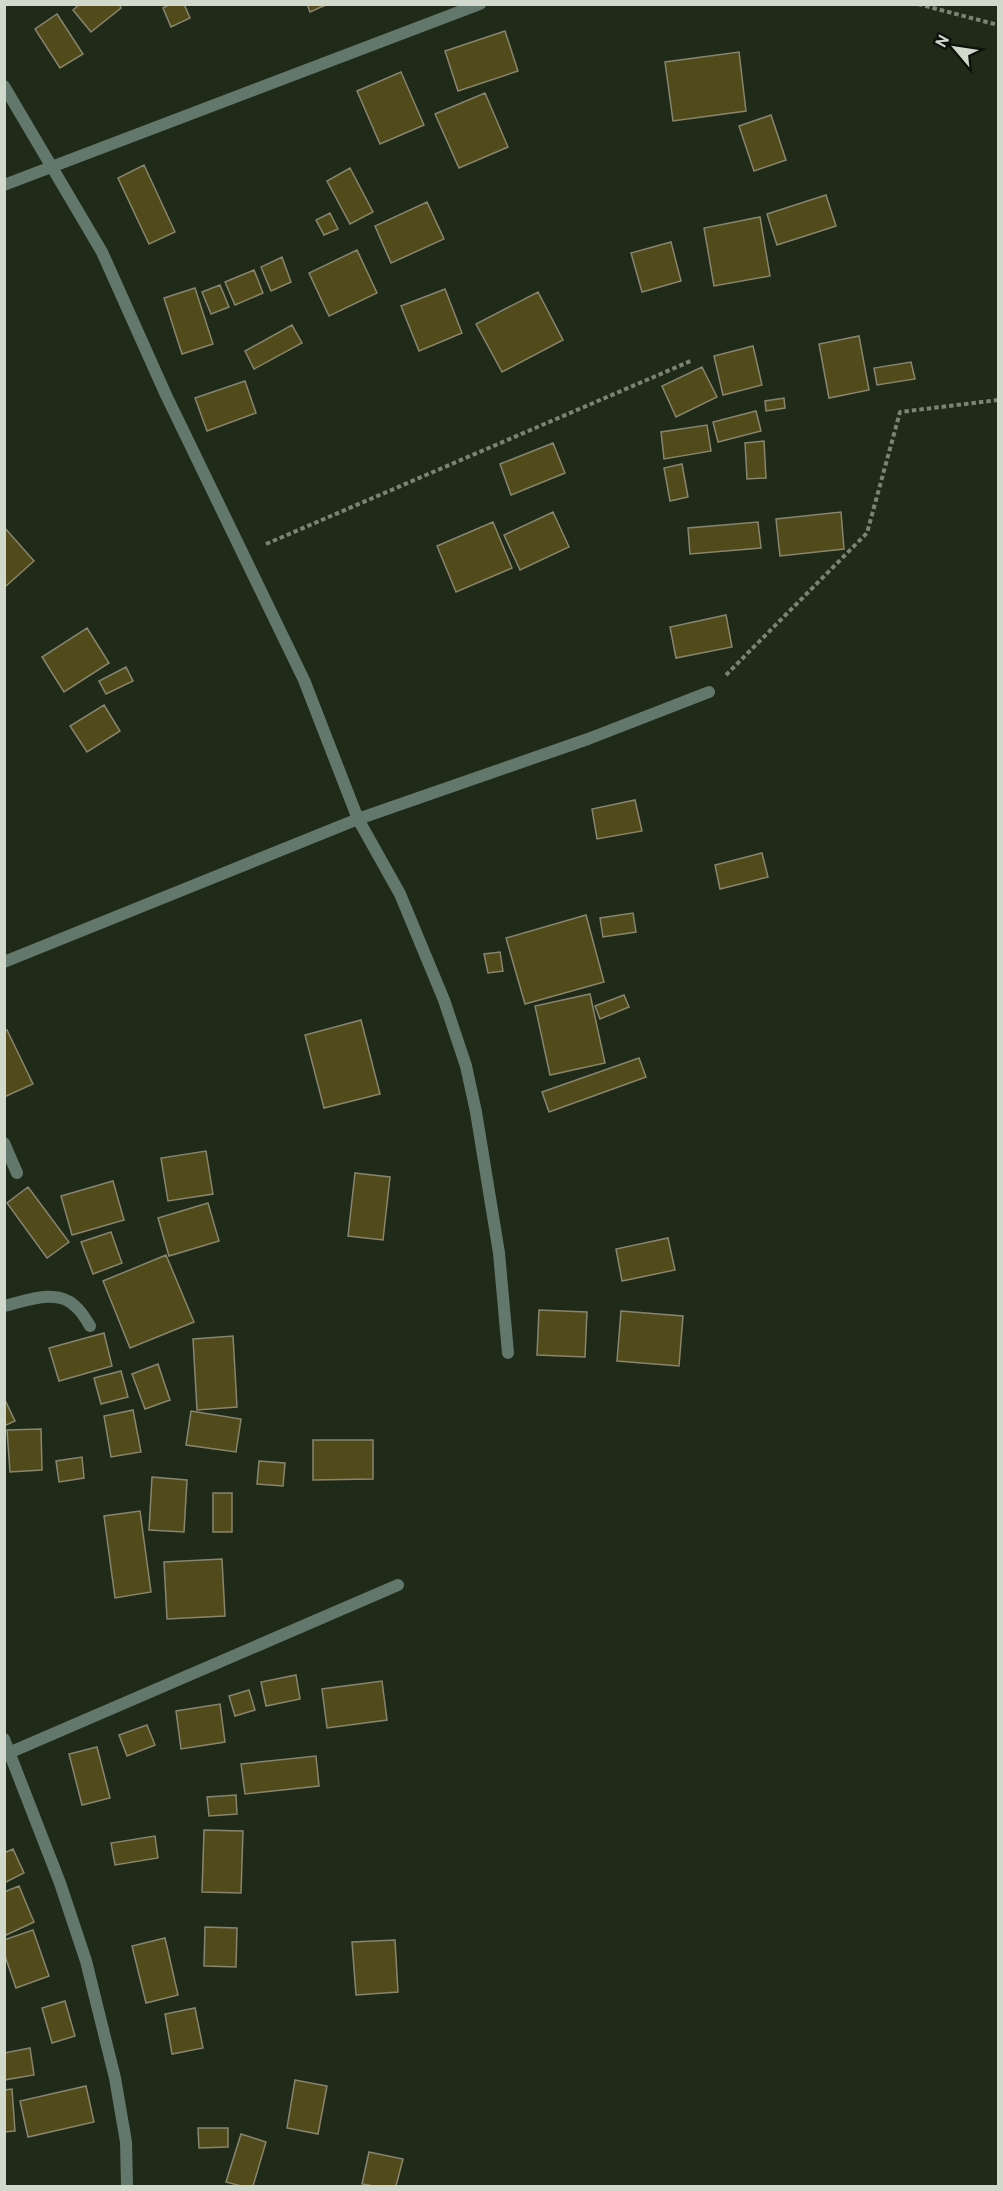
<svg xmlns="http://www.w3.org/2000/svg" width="1003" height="2191" font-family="Overpass,sans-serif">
  <rect width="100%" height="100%" fill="#202a18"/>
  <!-- building -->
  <path fill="#514b1b" stroke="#88856e" stroke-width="1.5" d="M80,4H119L121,8L91,32L73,10Z
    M170,4H184L190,18L171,27L163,8Z
    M307,4H328L310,12Z
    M57,14L83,54L60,68L35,29Z
    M505,31L518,71L458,91L445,51Z
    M739,52L746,111L673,121L665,62Z
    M401,72L424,125L380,144L357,91Z
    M485,93L508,147L459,168L435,114Z
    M771,115L786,160L754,171L739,126Z
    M144,165L175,232L149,244L118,178Z
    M350,168L373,212L350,224L327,181Z
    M826,195L836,226L777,245L767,214Z
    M427,202L444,239L391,263L375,226Z
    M330,213L338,229L324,235L316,220Z
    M760,217L770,276L714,286L704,228Z
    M671,242L681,281L642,292L631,253Z
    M357,250L377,293L329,316L309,273Z
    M282,257L291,282L271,291L261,267Z
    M254,270L263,293L235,305L225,282Z
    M220,285L229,307L211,314L202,292Z
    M195,288L213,344L182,354L164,298Z
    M445,289L462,333L419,351L401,306Z
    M538,292L563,340L502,372L476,324Z
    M292,325L302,343L254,369L245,351Z
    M859,336L869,390L829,398L819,344Z
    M753,346L762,385L723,395L714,356Z
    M911,362L915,379L877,385L874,368Z
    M702,367L717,397L676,417L662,386Z
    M245,381L256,413L207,431L195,398Z
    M784,398L785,408L766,411L765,401Z
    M756,411L761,431L718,442L713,422Z
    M707,425L711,451L664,459L661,432Z
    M764,441L766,478L747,479L745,443Z
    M553,443L565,473L511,495L500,464Z
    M682,464L688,497L670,501L664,468Z
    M553,512L569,547L520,570L504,535Z
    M841,512L844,549L780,556L776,519Z
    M493,522L512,568L456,592L437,546Z
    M758,522L761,548L690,554L688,528Z
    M4,527L34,561L6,586L4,584Z
    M726,615L732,647L676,658L670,627Z
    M87,628L109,663L64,692L42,657Z
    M126,667L133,681L106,694L99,681Z
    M104,705L120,731L87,752L70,726Z
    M635,800L642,831L597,839L592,809Z
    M762,853L768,877L720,889L715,865Z
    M633,913L636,932L603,937L600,918Z
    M586,915L604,982L525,1004L506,938Z
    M500,952L503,971L488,973L484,954Z
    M590,994L605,1063L550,1075L535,1006Z
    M624,995L629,1007L600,1019L595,1006Z
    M361,1020L380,1094L324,1108L305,1035Z
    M7,1030L33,1084L4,1097V1031Z
    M639,1058L646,1077L549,1112L542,1092Z
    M206,1151L213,1194L168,1201L161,1158Z
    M355,1173L390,1177L383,1240L348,1236Z
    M113,1181L124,1220L72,1235L61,1196Z
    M28,1187L69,1242L47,1258L7,1203Z
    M208,1203L219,1241L169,1256L158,1218Z
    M111,1232L122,1263L93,1274L81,1242Z
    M668,1238L675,1270L622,1281L616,1249Z
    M166,1255L194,1322L130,1348L103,1281Z
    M539,1310L587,1312L585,1357L537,1355Z
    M621,1311L683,1316L679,1366L617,1361Z
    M104,1333L112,1366L59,1381L49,1348Z
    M233,1336L237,1407L197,1410L193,1339Z
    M158,1364L170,1400L145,1409L132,1374Z
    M121,1371L128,1397L101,1404L94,1378Z
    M4,1398L15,1421L4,1426Z
    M133,1410L141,1452L111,1457L104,1416Z
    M191,1411L241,1419L236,1452L186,1445Z
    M41,1429L42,1470L10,1472L7,1430Z
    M313,1440H373V1479L313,1480Z
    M82,1457L84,1478L59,1482L56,1461Z
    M259,1461L285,1463L283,1486L257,1484Z
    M152,1477L187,1480L184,1532L149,1530Z
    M213,1493H232V1532H213Z
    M140,1511L151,1592L115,1598L104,1516Z
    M222,1559L225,1616L167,1619L164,1562Z
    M296,1675L300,1699L266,1706L261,1682Z
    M382,1681L387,1720L327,1728L322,1689Z
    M249,1690L255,1710L235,1716L229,1696Z
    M220,1704L225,1742L181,1749L176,1711Z
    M147,1725L155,1745L127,1756L119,1735Z
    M97,1747L110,1798L82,1805L69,1754Z
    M316,1756L319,1786L245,1794L241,1764Z
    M236,1795L237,1814L209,1816L207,1797Z
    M204,1830L243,1831L241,1893L202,1892Z
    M155,1836L158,1858L115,1865L111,1843Z
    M13,1849L24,1873L4,1883V1853Z
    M19,1886L34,1922L4,1936V1892Z
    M205,1927L237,1928L236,1967L204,1966Z
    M33,1930L49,1976L16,1988L4,1953V1940Z
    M165,1938L178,1995L146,2003L132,1946Z
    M395,1940L398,1992L356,1995L352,1942Z
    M65,2001L75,2036L52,2043L42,2008Z
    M195,2008L203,2048L172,2054L165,2014Z
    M30,2048L34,2075L4,2080V2053Z
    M295,2080L327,2086L318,2134L287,2128Z
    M86,2086L94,2122L28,2137L20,2101Z
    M12,2089L15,2131L4,2132V2090Z
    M198,2128H228V2147L199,2148Z
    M241,2134L266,2142L253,2186H241L226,2182Z
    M369,2152L403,2159L396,2186H374L362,2184Z"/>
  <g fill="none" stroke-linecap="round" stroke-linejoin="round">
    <!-- path -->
    <path stroke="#7a8374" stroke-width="4" stroke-dasharray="4.5 3" stroke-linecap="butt" d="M918,4L998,25
      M266,544L693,360
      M726,675L867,533L900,412L998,400"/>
    <!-- minor -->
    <path stroke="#63786c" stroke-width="12" d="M4,86L102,252L166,395L304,680L358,819L400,894L444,1000L466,1066L476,1112L499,1253L508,1353
      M4,185L480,4
      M4,962L358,819L588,739L709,692
      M4,1143L17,1173
      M4,1306C26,1301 57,1288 75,1306C81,1311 86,1319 90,1326
      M4,1739L60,1883L86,1961L115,2078L126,2142L127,2186
      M4,1755L398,1585"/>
  </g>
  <!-- border -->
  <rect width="1003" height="2191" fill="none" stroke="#d1d8cc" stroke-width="12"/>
  <!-- north arrow -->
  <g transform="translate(955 48) rotate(299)" stroke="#0c1109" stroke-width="4.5" paint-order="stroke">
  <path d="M0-4.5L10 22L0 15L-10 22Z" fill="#d1d8cc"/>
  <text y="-9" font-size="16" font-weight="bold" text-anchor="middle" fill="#d1d8cc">N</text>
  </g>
</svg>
